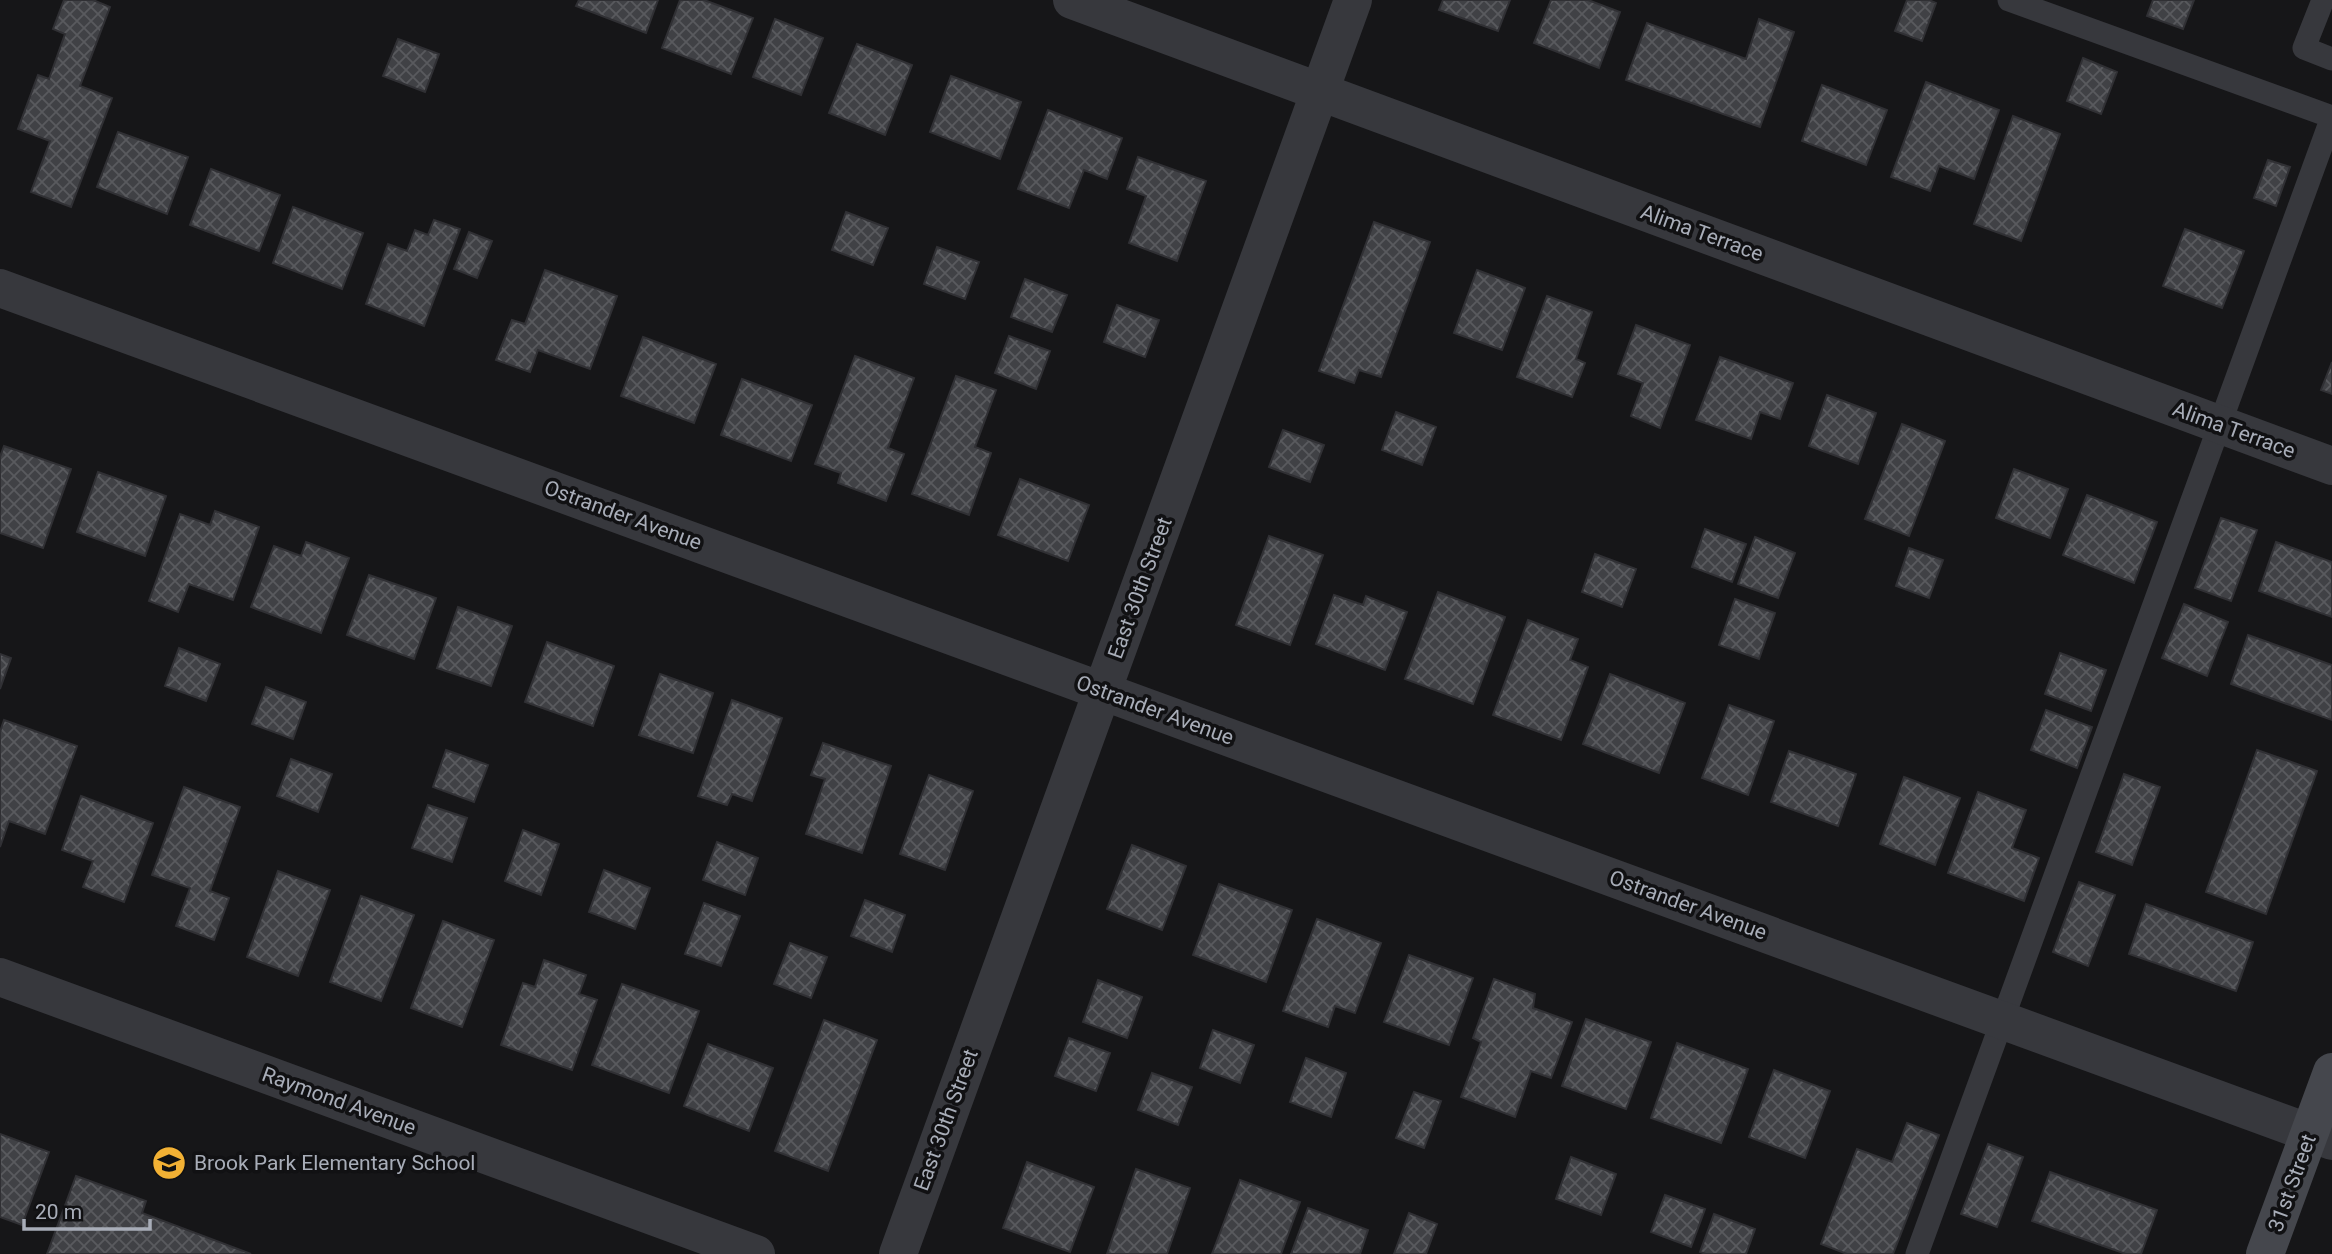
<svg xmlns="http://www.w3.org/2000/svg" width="2332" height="1254" font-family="Roboto,sans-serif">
  <defs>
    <pattern id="building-cross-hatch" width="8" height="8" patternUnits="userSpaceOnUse" patternTransform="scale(1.75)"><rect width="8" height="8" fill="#404145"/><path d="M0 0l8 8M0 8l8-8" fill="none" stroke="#595a5e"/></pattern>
  </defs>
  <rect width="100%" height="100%" fill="#161618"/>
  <!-- building -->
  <path fill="url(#building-cross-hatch)" stroke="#303034" stroke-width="2" d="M64,0H93L110,7L80,86L112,98L71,207L31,192L50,141L18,129L38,75L49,79L65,34L53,29Z
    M579,0H658L646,33L576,6Z
    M680,0H704L753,18L731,74L662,48Z
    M1443,0H1510L1498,31L1439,10Z
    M1551,0H1588L1620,12L1599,68L1534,43Z
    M1907,0H1929L1936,3L1922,41L1895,31Z
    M2153,0H2194L2183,29L2147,16Z
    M775,19L823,38L801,95L753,77Z
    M1759,19L1794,32L1760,127L1626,80L1647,23L1746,59Z
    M398,39L439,54L425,92L383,76Z
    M857,44L912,65L885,135L829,113Z
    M2083,58L2117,72L2101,114L2067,101Z
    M951,76L1021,102L1000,159L930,132Z
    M1926,82L1999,110L1974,179L1939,166L1930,191L1891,177Z
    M1822,85L1887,110L1866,165L1802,141Z
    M1048,110L1122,138L1107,179L1084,170L1069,208L1018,189Z
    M2013,116L2060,134L2021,241L1974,224Z
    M118,132L188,157L167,214L97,187Z
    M1138,157L1206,181L1177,261L1129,243L1146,196L1127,189Z
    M2268,160L2290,167L2276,206L2254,198Z
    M211,169L280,195L259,251L190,225Z
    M293,207L363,233L342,289L273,263Z
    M846,212L888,228L873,265L832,250Z
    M434,220L460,229L424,326L366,304L388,244L407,251L415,230L428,235Z
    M1374,222L1430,242L1381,377L1359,370L1354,383L1319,371Z
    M2185,229L2244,251L2222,308L2163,286Z
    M469,232L492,241L477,278L454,269Z
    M937,247L979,262L965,299L924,284Z
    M545,270L617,296L590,369L538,350L530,372L496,360L512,320L525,324Z
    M1477,270L1525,288L1502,350L1454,333Z
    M1025,279L1067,295L1052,332L1011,317Z
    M1547,296L1592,312L1576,359L1585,363L1572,397L1517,377Z
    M1117,305L1159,320L1145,357L1104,342Z
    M1636,325L1690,345L1660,428L1631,416L1643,383L1618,374Z
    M1009,336L1050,351L1036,389L995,373Z
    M643,337L716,364L694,423L621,396Z
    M855,356L914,378L888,448L904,454L886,501L838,483L841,473L815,464Z
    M1720,357L1793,383L1780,419L1760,412L1751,439L1696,420Z
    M2332,362V394L2321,390Z
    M956,376L996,390L975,447L991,453L969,515L912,494Z
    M742,379L812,405L791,461L721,435Z
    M1827,395L1876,413L1858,464L1809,446Z
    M1396,412L1436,427L1422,465L1382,450Z
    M1902,424L1945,441L1909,536L1865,519Z
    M1283,430L1324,445L1310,482L1269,467Z
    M4,446L71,469L43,548L0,533V457Z
    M2014,469L2068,489L2050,538L1996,518Z
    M98,472L166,496L145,556L77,532Z
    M1020,479L1089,505L1068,561L998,535Z
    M2087,495L2157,522L2134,583L2063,555Z
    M215,511L259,527L233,600L189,584L178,612L149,601L180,514L210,525Z
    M2221,518L2257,530L2231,601L2195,588Z
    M1705,529L1746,544L1732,582L1692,567Z
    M1269,536L1323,555L1290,645L1236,625Z
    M1755,537L1795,553L1778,598L1738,584Z
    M306,542L349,558L321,633L251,607L274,546L301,556Z
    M2276,542L2332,562V617L2259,591Z
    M1909,548L1943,560L1929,598L1896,586Z
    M1595,554L1636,569L1622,607L1582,592Z
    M369,575L436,598L414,659L347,635Z
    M1438,592L1505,617L1473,704L1405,679Z
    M1334,595L1363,605L1366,596L1407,612L1385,670L1316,644Z
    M1735,599L1775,613L1759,659L1719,645Z
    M2184,604L2228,622L2207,676L2162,658Z
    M458,607L512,626L491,686L437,668Z
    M1528,620L1578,639L1570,660L1588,667L1561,740L1493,715Z
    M2248,635L2332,665V720L2231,684Z
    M547,642L614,666L593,726L525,702Z
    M179,648L220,664L206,701L165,686Z
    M2060,653L2106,670L2091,711L2045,694Z
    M0,654L11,658L0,689Z
    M660,674L713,693L693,753L639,735Z
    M1610,674L1685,703L1659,773L1583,744Z
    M266,687L306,702L293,739L252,724Z
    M732,700L782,718L752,801L732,794L727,805L698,796Z
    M1729,705L1774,721L1748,795L1702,778Z
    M2046,710L2092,727L2077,768L2031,750Z
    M4,720L77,746L45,834L9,821L0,847V732Z
    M823,743L891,766L862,853L806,834L825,779L811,775Z
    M446,750L488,765L474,802L433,787Z
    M2257,750L2317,771L2266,914L2206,892Z
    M1789,751L1856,774L1838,826L1771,802Z
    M291,759L332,774L318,812L277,796Z
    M2124,774L2160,787L2132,865L2096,852Z
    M929,775L973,791L945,870L900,854Z
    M1904,777L1960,798L1935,865L1880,844Z
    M184,787L240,807L210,891L229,898L214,940L176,926L190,888L152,875Z
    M1978,792L2026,810L2012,848L2039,858L2024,901L1948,873Z
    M81,796L153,823L124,902L83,887L93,861L62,850Z
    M428,805L467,818L452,862L412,848Z
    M523,830L559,844L541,895L505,881Z
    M717,842L758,858L745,895L703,880Z
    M1132,845L1186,866L1162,930L1107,909Z
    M604,870L650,888L635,929L589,912Z
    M278,871L330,890L298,976L247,957Z
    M2079,882L2115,895L2088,966L2053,952Z
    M1219,884L1292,910L1266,982L1193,955Z
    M361,896L414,915L381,1001L330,982Z
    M865,900L905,915L892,952L851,936Z
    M704,903L740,916L721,966L685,954Z
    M2146,904L2253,942L2236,991L2129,954Z
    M1317,919L1381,943L1355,1013L1335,1006L1328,1027L1283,1011Z
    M443,921L494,940L462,1027L411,1008Z
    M790,943L827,957L811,998L774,984Z
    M1409,955L1473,978L1449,1045L1384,1022Z
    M544,960L586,975L579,994L597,1000L572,1070L501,1045L523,983L535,987Z
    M1494,979L1535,994L1533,1008L1572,1022L1551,1078L1531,1071L1515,1117L1461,1097L1481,1042L1473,1038Z
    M1098,980L1142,997L1127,1038L1083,1022Z
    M622,984L699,1011L669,1093L592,1065Z
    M1586,1019L1651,1042L1626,1109L1562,1086Z
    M824,1020L877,1040L828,1171L775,1151Z
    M1213,1030L1254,1045L1240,1083L1200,1068Z
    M1069,1038L1110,1053L1096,1091L1055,1076Z
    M1677,1043L1748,1069L1721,1143L1651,1118Z
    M708,1044L773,1068L749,1131L684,1106Z
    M1306,1058L1346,1073L1331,1117L1290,1102Z
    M1774,1070L1830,1091L1805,1158L1749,1137Z
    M1152,1073L1192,1087L1178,1125L1138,1110Z
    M1414,1092L1441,1101L1424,1148L1396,1138Z
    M1907,1123L1939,1135L1893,1254H1847L1821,1244L1857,1149L1892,1162Z
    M0,1134L49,1152L22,1225L0,1217Z
    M1988,1144L2023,1157L1997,1227L1961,1214Z
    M1571,1157L1616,1174L1601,1215L1556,1199Z
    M1027,1162L1094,1187L1070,1252L1003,1228Z
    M1136,1169L1190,1188L1167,1254H1107Z
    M2050,1172L2157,1210L2141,1254H2126L2032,1221Z
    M76,1176L146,1201L142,1213L251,1254H47Z
    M1240,1180L1300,1202L1281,1254H1212Z
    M1665,1195L1705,1209L1691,1247L1651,1232Z
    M1308,1208L1368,1230L1360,1254H1291Z
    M1409,1213L1437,1224L1426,1254H1394Z
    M1714,1214L1755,1229L1746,1254H1706L1700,1252Z"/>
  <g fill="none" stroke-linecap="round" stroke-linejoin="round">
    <!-- lane -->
    <path stroke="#37383d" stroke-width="23" d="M2323,0L2304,48L2332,59
      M1917,1254L2332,117L2009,0"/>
    <!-- street -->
    <path stroke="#37383d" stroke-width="38" d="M1072,0L2332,466
      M0,288L2332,1141
      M0,977L756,1254
      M898,1254L1353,0"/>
    <!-- secondary -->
    <path stroke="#45474d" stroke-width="38" d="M2265,1254L2332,1072"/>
  </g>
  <!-- icons -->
  <defs>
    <g id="school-disc" transform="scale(1.75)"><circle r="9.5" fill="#f2b134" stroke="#111113"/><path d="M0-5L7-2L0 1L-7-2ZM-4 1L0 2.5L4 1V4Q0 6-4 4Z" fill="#111"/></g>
  </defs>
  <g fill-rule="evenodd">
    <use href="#school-disc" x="169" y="1163"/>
  </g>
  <g text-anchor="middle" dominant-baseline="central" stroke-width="7" stroke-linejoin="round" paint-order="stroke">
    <!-- street labels -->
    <g font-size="21" fill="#a8adb8" stroke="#111113">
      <text transform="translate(1702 233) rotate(20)">Alima Terrace</text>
      <text transform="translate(2234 430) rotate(20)">Alima Terrace</text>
      <text transform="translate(623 515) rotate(20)">Ostrander Avenue</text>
      <text transform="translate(1140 588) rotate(-70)">East 30th Street</text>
      <text transform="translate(1155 710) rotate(20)">Ostrander Avenue</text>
      <text transform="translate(1688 905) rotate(20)">Ostrander Avenue</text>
      <text transform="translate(339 1101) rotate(20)">Raymond Avenue</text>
      <text transform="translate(946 1120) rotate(-70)">East 30th Street</text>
      <text transform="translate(2292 1183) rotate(-70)">31st Street</text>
    </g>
    <!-- poi labels -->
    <g font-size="21" fill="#a8adb8" stroke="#111113" text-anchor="start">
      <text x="194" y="1163">Brook Park Elementary School</text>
    </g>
  </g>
  <!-- scale -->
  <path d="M24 1219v10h126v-10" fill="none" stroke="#a8adb8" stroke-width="3.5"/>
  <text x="35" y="1219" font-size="21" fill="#a8adb8" stroke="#111113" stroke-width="5" paint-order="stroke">20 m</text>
</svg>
